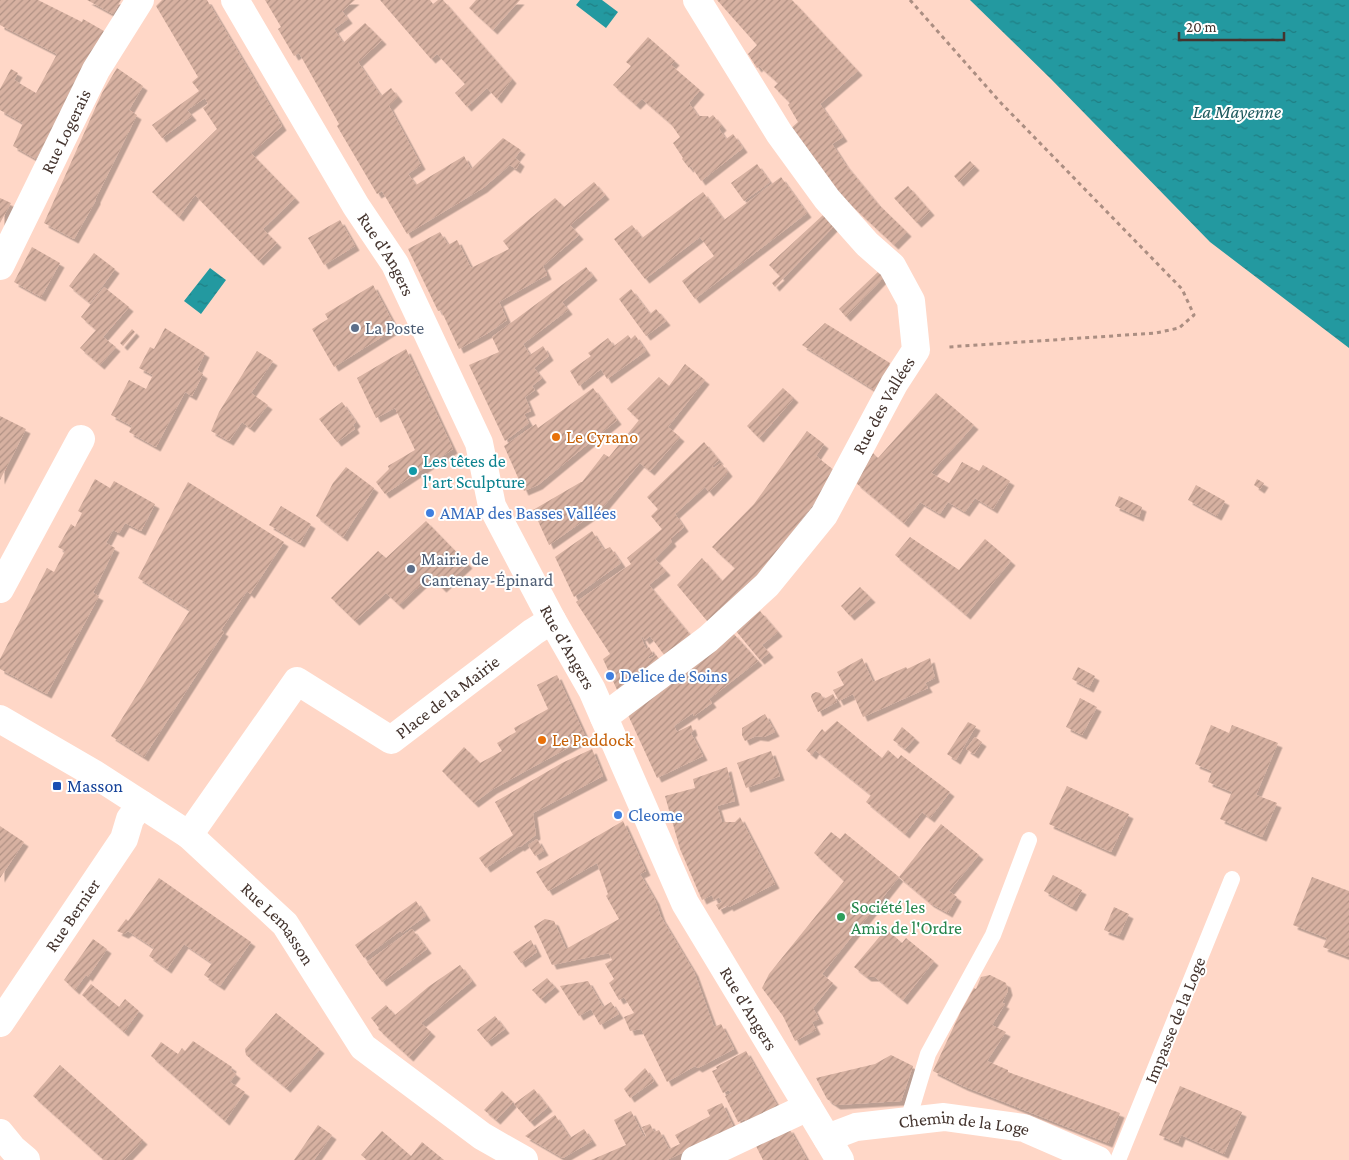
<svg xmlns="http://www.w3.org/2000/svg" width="1349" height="1160" font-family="'Crimson Pro',serif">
  <defs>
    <pattern id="water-ripples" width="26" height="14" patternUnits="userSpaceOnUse" patternTransform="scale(1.25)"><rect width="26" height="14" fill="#2399a0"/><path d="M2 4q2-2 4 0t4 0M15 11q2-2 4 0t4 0" fill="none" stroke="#207e83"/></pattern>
    <pattern id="building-hatch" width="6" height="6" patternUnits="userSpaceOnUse" patternTransform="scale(1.25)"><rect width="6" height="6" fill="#d7b1a1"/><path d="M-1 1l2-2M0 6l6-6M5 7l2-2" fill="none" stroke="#b09184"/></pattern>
    <filter id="shadow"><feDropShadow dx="4.5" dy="4.5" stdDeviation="0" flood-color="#0004"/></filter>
  </defs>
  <rect width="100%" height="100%" fill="#ffd7c7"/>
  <!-- water -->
  <path fill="url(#water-ripples)" d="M580,0H602L618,12L606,28L576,5Z
    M970,0H1349V348L1210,242L1051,79Z
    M210,268L226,280L201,314L184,301Z"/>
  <!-- building -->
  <path fill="url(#building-hatch)" filter="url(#shadow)" d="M0,0H38L82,22L83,19L104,31L36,159L13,146L23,123L0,110V89L11,69L18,73L14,80L36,93L57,54L0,25Z
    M87,0H121L113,14Z
    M162,0H207L282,126L251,153L295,198L263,229L277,243L259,261L195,195L179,217L152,192L217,129L203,108L208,104L205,98L187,110L192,116L162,138L152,125L199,91L192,82L198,77L156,6Z
    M265,0H355L342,11L348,19L334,29L343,43L365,23L382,40L358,62L381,96L391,88L398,97L389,106L421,165L408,174L416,185L464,156L471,169L503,138L521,150L515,158L520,162L516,169L510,165L483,188L407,234L382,191L377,194L337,126L339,124L308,69L299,53L294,56L278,29L281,27Z
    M380,0H430L433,4L438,0H443L512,79L497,99L487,88L467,107L455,93L465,84L437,54L431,59Z
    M476,0H520L493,30L469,8Z
    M717,0H792L858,71L820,104L843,137L832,144L845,164L877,203L907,232L894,245L823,179L789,130L798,122L788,105L790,103L774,87L778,83L759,66L757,68L748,54L757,45Z
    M648,37L675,61L671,65L700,90L689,103L698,116H708L709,118L713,115L722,126L719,129L726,139L733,134L743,148L701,181L691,166L689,168L682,159L683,158L673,143L680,137L671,124L642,99L636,105L613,85L631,66L626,62Z
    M117,68L143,86L129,110L137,115L96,198V200L74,239L44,223L102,93Z
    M970,161L975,166L959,182L954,176Z
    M757,164L770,182L744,201L731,183Z
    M781,177L807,213L695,299L682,281L714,256L700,237L645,279L614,239L632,225L642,238L703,192L724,220Z
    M594,182L605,195L570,225L579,235L543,266L547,275L499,302L507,320L488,333L459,349L441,310L438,311L408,249L440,232L448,245L457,240L471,268L509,249L503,241L555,198L564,207Z
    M908,186L930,211L917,223L894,198Z
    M0,198L11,203L0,223Z
    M823,215L834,226L775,287L772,283L780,276L769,265Z
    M340,220L355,246L324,265L308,238Z
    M32,247L60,263L41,297L14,282Z
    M94,253L115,269L90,303L69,286Z
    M586,267L593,276L562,302L568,310L523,344L530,355L543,346L549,356L534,368L542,378L532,386L535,390L525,397L531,411L524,414L529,423L505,441L469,365L499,352L492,337Z
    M879,271L884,277L846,317L839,309Z
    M373,285L396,328L334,367L312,329L328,319L325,314Z
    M104,287L129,307L103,337L116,347L100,365L80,348L96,330L81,317Z
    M631,289L650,314L656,309L666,321L646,336L619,299Z
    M825,323L890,363L876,391L802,345Z
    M165,328L205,353L197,370L203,374L192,396L185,392L156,447L129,432L132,426L111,415L129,380L146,389L153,375L139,368L150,347L154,349Z
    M132,329L135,332L123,346L120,343Z
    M628,335L631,339L635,335L646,351L607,379L601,369L579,386L570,371L591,356L588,353L608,338L614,346Z
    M406,349L453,449L385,494L376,482L389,469L388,466L415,450L395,408L376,418L357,378Z
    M257,351L273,361L251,393L268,405L250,428L242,422L229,441L211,431L219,412Z
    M685,364L705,380L668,427L680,437L650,471L640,463L603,507L549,545L533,510L581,482H582L604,454L609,457L639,420L627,409L659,377L669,386Z
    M593,388L617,420L538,485L524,491L504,446L536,424L538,428Z
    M783,388L794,398L759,438L747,426Z
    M936,393L974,425L931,473L949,483L962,462L979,471L983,465L1010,481L993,509L975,498L965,512L948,502L940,514L920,502L904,523L856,483L873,453L878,458Z
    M342,402L356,422L353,425L355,429L337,442L319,419Z
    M0,416L26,429L0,480Z
    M807,431L824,444L816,456L835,471L818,498L781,546L751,582L708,622L677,585L702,558L722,581L735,568L712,547L754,504Z
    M704,442L719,460L712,466L714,468L721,463L728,472L709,492L705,487L675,514L684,527L670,539L672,542L655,559L666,571L649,585L691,636L665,656L650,636L645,640L642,636L641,637L646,649L649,647L653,654L648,657L650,659L656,655L661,661L618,692L603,659L610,654L576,602L631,564L627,558L662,529L651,516L658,509L647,497Z
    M346,467L374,488L343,537L316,516L333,483Z
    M95,479L110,488L114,481L155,504L141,531L125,523L119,533L113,530L106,543L115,548L93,593L99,596L47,694L0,669V659L47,568L54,572L65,551L58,547L71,524L75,527L82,513L78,511Z
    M1257,479L1264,483L1260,489L1254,485Z
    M188,482L284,542L250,594L247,591L221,630L224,632L144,757L111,736L190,610L138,578Z
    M1196,485L1225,501L1217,516L1188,500Z
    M1119,496L1142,507L1139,517L1115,506Z
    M281,506L311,524L300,543L269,525Z
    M426,521L468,564L442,588L430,576L399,605L386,593L355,621L331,598L378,551L386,558Z
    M592,531L604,550L610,547L621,563L574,597L555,557Z
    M910,537L959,570L985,539L1011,561L966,615L895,555Z
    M860,587L871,598L850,616L841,606Z
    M760,611L778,632L762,645L769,653L760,660L736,631Z
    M733,633L758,661L709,699L712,703L694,716L693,713L674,726L677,732L691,725L693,731L691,733L703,756L657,778L628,715L653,697Z
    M862,658L873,682L906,667L907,669L930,658L935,678L925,683L928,688L863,717L853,694L839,701L833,690L844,685L837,672Z
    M1078,667L1095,676L1089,688L1072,679Z
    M557,675L586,738L493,789L474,803L442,771L464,747L480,763L502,751L497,743L516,732L514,728L548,709L537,685Z
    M816,692L820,693L824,699L833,694L837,702L818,712L811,697L812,694Z
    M1080,698L1097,707L1082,735L1066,727Z
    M765,714L775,732L764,737L756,736L745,741L742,735V728Z
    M837,721L882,758L888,750L898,759L901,755L950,792L930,818L922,812L905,834L866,802L871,795L815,750L812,755L806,750L822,729L825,732Z
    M968,722L976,726L956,760L947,754Z
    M1211,725L1229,733L1232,725L1278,743L1256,795L1277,803L1262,837L1220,819L1232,792L1208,782L1212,771L1195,764Z
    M902,727L915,738L905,749L893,740Z
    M975,737L982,742L974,754L966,749Z
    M592,749L603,776L533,813L536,835L520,847L519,846L486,868L479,858L513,835L495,802L562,763Z
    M771,751L780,776L746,788L737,763Z
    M727,767L735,801L717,806L722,822H735L740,817L775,884L729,907L728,905L719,910L716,905L722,902L719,897L714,900L712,895L702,900L680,849L665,796L695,788L693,779Z
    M1067,786L1129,814L1111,852L1049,824Z
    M623,821L646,871L640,874L655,900L661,917L694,972L714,1027L721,1024L734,1049L698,1068L695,1066L667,1082L641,1029L630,1031L624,1017L634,1013L624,997L619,1000L609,983L614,979L605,964L612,960L609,953L552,965L534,926L545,919L554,921L566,949L619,919L606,896L608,894L597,863L548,891L536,872Z
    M941,824L979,855L949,891L957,897L948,913L930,903L899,877L822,974L833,983L813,1008L819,1019L812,1022L816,1030L795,1041L783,1016L762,988L769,974L844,881L814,853L831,832L840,839L845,833L899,877Z
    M0,826L24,842L0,878Z
    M537,839L544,851L535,856L528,845Z
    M1053,875L1082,890L1072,907L1044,891Z
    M1312,877L1349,891V957L1323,947L1327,938L1293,925Z
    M159,878L251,942L220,986L204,975L212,963L184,944L167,969L149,956L154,948L128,931L124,934L117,931L126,919L128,921Z
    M416,901L426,916L402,933L400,931L364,958L355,945Z
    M1114,907L1129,914L1119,936L1104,930Z
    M412,929L427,949L382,982L367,962Z
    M886,929L902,943L906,938L934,961L903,1000L875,977H867L854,967Z
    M93,939L107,949L88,977L86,975L75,990L64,980Z
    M531,940L537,952L521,963L513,952Z
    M460,965L472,981L421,1023L431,1032L409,1057L378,1029L379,1028L371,1018L386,1005L395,1015L428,987Z
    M990,975L1006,983L1008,991L1002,1003L1005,1004L992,1025L1006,1032L987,1061L1008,1070V1072L1120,1113L1108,1143L963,1086L933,1071L961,1011L974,988L976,989L981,977Z
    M547,978L555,987L541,999L532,990Z
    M588,981L603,1007L611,1002L619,1014L600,1025L591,1009L579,1016L560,986Z
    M91,984L119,1007L125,999L139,1011L124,1032L82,995Z
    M276,1013L320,1049L286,1088L246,1055L245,1049Z
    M495,1016L505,1029L487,1042L477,1030Z
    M193,1041L232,1067L231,1070L236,1074L230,1082L245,1092L225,1121L151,1056L161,1042L178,1054L182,1048L185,1051Z
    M746,1051L778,1107L746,1123L745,1119L738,1122L725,1096L731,1093L729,1090L723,1093L712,1071L717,1069L716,1067Z
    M891,1055L913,1066L901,1101L836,1105L827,1099L816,1078L875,1064Z
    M60,1065L143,1140L124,1160H104L33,1096Z
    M645,1068L654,1081L630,1098L624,1089Z
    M1180,1086L1242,1112L1224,1154L1181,1135L1178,1143L1159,1135Z
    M534,1089L548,1107L530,1122L514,1104Z
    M502,1091L513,1102L496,1120L484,1110Z
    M722,1103L734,1128L667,1160H591L626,1145L614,1120L631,1111L644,1137L646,1136L642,1127L650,1124L654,1132L659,1130L669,1149L680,1144L675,1135L710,1116L707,1110Z
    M555,1115L570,1138L584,1129L592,1141L563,1158L525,1136Z
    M318,1125L332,1135L314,1160H294Z
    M789,1128L807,1160H763L755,1144Z
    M382,1131L411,1156L422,1142L444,1160H367L361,1155Z"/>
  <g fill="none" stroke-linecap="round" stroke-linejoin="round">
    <!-- path -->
    <path stroke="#ab8e82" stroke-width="3" stroke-dasharray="4 4" stroke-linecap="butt" d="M910,0L1001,103L1182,289L1194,315L1179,328L1156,333L948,347"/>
    <!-- lane -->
    <path stroke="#fff" stroke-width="16" d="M908,1120L928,1054L993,935L1029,840
      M1118,1160L1232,879"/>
    <!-- street -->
    <g stroke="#fff" stroke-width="28">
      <path id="s1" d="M0,266L96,70L140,0"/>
      <path d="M0,589L81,439"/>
      <path id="s2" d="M604,717L708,639L767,585L824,515L894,384L916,350L911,301L892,266L867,244L827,199L779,133L697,0"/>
      <path id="s3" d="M0,719L93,773L189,835L285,924L363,1047L482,1136L524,1160"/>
      <path id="s4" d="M189,835L297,681L391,740L533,632L552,620"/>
      <path id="s5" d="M0,1023L124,839L130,819L141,804"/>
      <path d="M0,1133L13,1149L26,1160"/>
      <path id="s6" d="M827,1138L856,1127L944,1117L1024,1128L1098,1160"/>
      <path d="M695,1160L808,1107"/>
    </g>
    <!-- secondary -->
    <path stroke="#fff" stroke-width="28" id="s7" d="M235,0L356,206L395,264L479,443L492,506L552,620L592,690L685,903L840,1160"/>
  </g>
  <!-- markers -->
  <g fill="#5c6f8a" stroke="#fff" stroke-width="2">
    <circle cx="355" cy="328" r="5"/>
    <circle cx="411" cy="569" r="5"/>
  </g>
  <g fill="#e8710a" stroke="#fff" stroke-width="2">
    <circle cx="556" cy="437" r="5"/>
    <circle cx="542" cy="740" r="5"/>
  </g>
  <circle fill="#0f9aa8" stroke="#fff" stroke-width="2" cx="413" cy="471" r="5"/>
  <g fill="#3f7fe0" stroke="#fff" stroke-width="2">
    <circle cx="430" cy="513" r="5"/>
    <circle cx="610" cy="676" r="5"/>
    <circle cx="618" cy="815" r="5"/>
  </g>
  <rect fill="#1a4fb4" stroke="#fff" stroke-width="2" x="52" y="781" width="10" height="10" rx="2.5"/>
  <circle fill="#2e9e5b" stroke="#fff" stroke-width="2" cx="841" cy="917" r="5"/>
  <g text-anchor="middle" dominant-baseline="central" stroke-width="4" stroke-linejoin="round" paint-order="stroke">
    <!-- street labels -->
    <g font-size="18" fill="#44342e" stroke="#fff">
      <text stroke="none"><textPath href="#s1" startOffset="150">Rue Logerais</textPath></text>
      <text stroke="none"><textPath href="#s7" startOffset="296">Rue d'Angers</textPath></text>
      <text stroke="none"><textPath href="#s2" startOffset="425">Rue des Vallées</textPath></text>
      <text stroke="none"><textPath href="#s7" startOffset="731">Rue d'Angers</textPath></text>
      <text stroke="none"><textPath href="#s4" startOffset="370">Place de la Mairie</textPath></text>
      <text stroke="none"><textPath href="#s5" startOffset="130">Rue Bernier</textPath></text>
      <text stroke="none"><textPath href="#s3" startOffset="348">Rue Lemasson</textPath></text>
      <text stroke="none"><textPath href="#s7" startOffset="1136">Rue d'Angers</textPath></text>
      <text transform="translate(1175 1020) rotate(-68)">Impasse de la Loge</text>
      <text stroke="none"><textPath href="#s6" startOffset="140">Chemin de la Loge</textPath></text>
    </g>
    <!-- service labels -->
    <g font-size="18" fill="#4e5e75" stroke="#fff" text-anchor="start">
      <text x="365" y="328">La Poste</text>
      <text x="421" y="559">Mairie de<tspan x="421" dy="21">Cantenay-Épinard</tspan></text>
    </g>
    <!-- food labels -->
    <g font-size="18" fill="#c56008" stroke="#fff" text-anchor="start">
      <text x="566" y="437">Le Cyrano</text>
      <text x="552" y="740">Le Paddock</text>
    </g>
    <!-- culture labels -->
    <g font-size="18" fill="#0d838f" stroke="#fff" text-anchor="start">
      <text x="423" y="461">Les têtes de<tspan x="423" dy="21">l'art Sculpture</tspan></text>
    </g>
    <!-- shop labels -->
    <g font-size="18" fill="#366cbe" stroke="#fff" text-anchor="start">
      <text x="440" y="513">AMAP des Basses Vallées</text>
      <text x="620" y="676">Delice de Soins</text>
      <text x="628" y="815">Cleome</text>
    </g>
    <!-- transit labels -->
    <g font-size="18" fill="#164399" stroke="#fff" text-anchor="start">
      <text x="67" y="786">Masson</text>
    </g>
    <!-- leisure labels -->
    <g font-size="18" fill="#27864d" stroke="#fff" text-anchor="start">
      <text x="851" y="907">Société les<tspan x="851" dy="21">Amis de l'Ordre</tspan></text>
    </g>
    <!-- water labels -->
    <g font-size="19" font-style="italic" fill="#1e5a5e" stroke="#fff">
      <text x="1237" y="111">La Mayenne</text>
    </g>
  </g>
  <!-- scale -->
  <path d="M1179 32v8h105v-8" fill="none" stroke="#44342e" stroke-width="2.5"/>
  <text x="1186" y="32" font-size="15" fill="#44342e" stroke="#ffffff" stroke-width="4" paint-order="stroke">20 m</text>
</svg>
